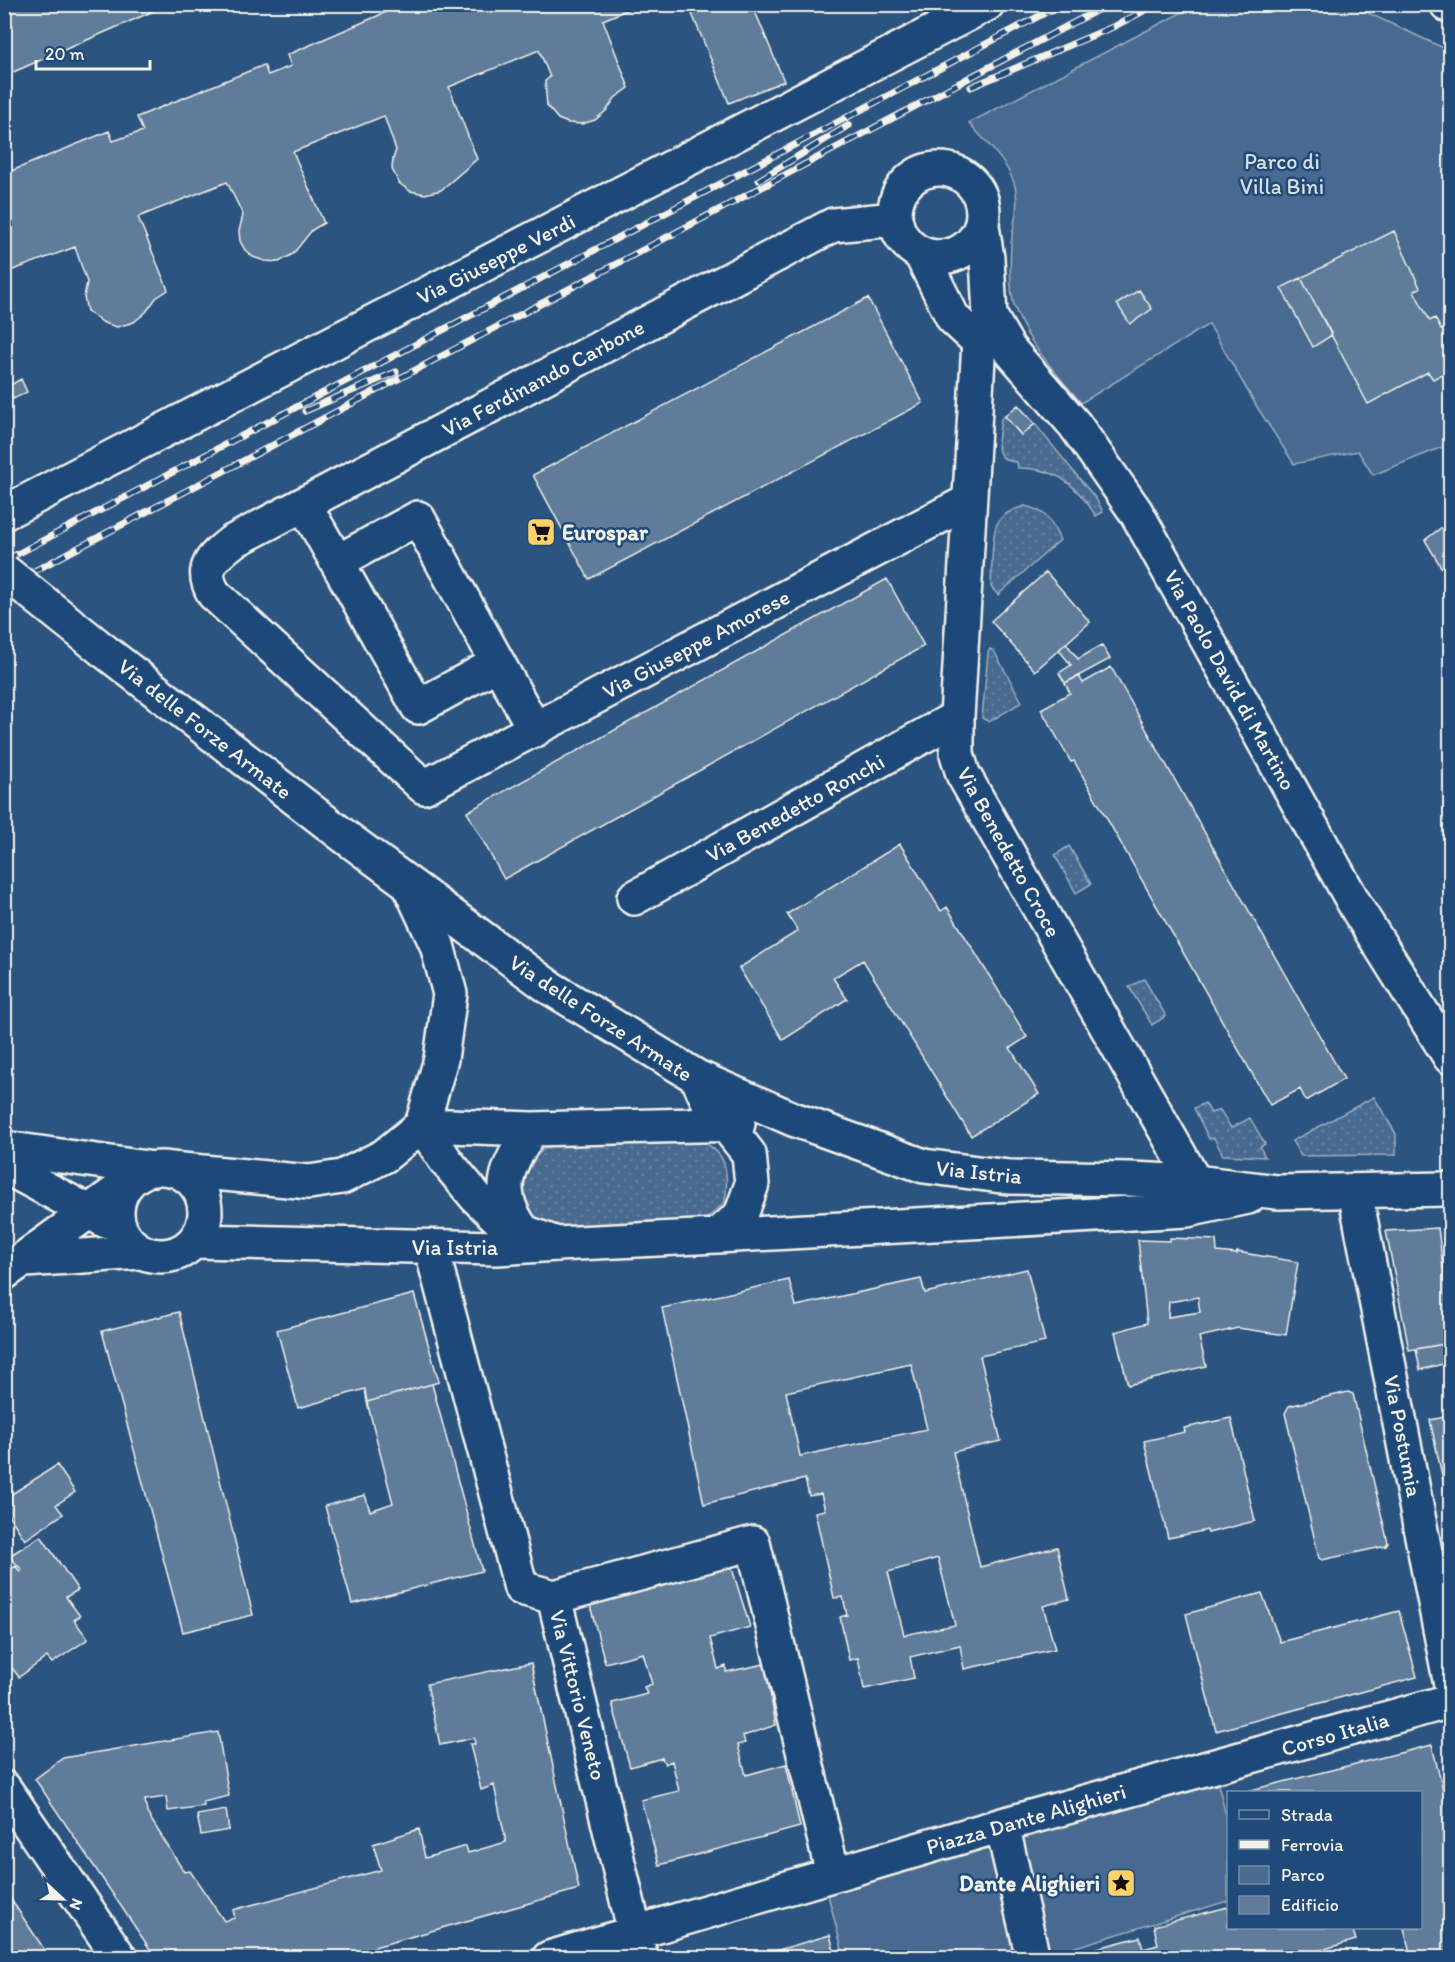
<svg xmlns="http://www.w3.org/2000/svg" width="1455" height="1962" font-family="Itim,sans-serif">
  <defs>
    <pattern id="grass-dots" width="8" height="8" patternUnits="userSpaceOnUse" patternTransform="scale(1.5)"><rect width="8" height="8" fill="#496b90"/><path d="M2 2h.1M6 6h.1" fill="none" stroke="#6481a0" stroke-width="1.8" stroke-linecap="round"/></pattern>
  </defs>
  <rect width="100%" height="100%" fill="#2c5481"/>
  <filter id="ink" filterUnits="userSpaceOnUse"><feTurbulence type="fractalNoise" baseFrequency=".0167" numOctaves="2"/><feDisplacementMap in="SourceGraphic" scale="12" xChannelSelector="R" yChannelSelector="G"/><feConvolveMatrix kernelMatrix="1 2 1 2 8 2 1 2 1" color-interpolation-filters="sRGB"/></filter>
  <g filter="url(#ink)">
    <!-- grass -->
    <path fill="url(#grass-dots)" stroke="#9eaebc" stroke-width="1.5" d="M1005,416L1021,435L1035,424L1096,499L1103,512L1096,516C1076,484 1057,468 1018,468L1017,462C990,460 999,439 1001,419Z
      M1025,506C1049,512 1050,520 1060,540L998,595L991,587C992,573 991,535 997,524C1003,513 1014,509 1025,506Z
      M990,649L994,651L1022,702L989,722L982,718L988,653Z
      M1069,846L1091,884L1076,893L1055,855Z
      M1144,979L1166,1016L1152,1025L1129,987Z
      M1374,1097L1396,1134V1155L1301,1156L1292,1141Z
      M1205,1103L1211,1113L1220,1110L1231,1128L1250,1118L1265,1144L1260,1147L1265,1157L1223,1155L1214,1138L1209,1139L1194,1108Z
      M697,1139C728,1152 729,1171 725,1202L703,1222L552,1226L532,1215L523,1192L524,1166L548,1146Z"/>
    <!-- park -->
    <path fill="#496b90" stroke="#9eaebc" stroke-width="1.5" d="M1196,5H1351L1450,51V444L1373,475L1358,451L1294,464L1257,407L1209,324L1081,403C1056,372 1026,343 1014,305C1009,290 1010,252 1012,236C1015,219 1019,203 1015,186C1008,162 985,141 969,123Z
      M1218,1784L1228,1823V1901L1042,1957H844L827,1891Z"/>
    <!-- building -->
    <path fill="#5e7b9a" stroke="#f4f1e8" stroke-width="1.5" fill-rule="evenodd" d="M4,4H154L156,10L4,76Z
      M405,4H627L629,9L603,20L629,88L615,98L607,110L595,120L582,124L568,123L558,119L547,106L545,81L550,77L539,50L449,87L477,159L441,190L425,194L410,191L399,183L392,169L393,159L396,150L384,116L293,152L324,223L312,230L293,254L279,262L265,261L253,257L245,250L240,241L239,231L243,215L227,182L138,217L168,290L156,298L146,312L134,322L117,327L104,323L87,311L84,297L87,282L75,247L5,273L4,174L109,131L113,141L143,131L137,117L264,65L268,75L291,66L287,55Z
      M688,4H752L784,81L729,103Z
      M1394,231L1420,288L1414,291L1430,321L1435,318L1441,330L1449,327L1450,329V370L1433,379L1428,372L1368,404L1301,278Z
      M1301,278L1332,335L1313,347L1281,288Z
      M1139,290L1152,309L1130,324L1117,304Z
      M868,298L923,403L589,579L533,475Z
      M21,379L27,392L13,399L7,387Z
      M1018,405L1035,424L1021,435L1005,416Z
      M1450,521V582L1425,540Z
      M1046,572L1090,622L1035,671L991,621Z
      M887,579L924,646L504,879L467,812Z
      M1066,643L1078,659L1102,645L1110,659L1065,683L1059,673L1071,665L1059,650Z
      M1111,667L1344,1079L1306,1101L1300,1089L1270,1105L1074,761L1071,762L1041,709L1070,693L1065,683L1079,676L1083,683Z
      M900,844L941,911L947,907L1027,1037L1010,1048L1039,1094L971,1136L863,960L833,978L847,999L783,1040L739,968L798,931L787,914Z
      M1438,1228L1443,1268L1450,1267V1343L1409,1350L1386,1231Z
      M1170,1238L1216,1240L1217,1252L1237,1254V1252L1298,1262L1286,1335L1238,1328L1199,1337L1206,1366L1128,1385L1115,1332L1147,1323L1138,1240L1170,1241ZM1198,1297L1200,1312L1168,1317L1169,1302Z
      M1027,1269L1045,1342L980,1356L1001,1441L953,1452L980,1567L1057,1547L1069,1599L1043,1606L1055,1649L964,1669L960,1645L910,1657L914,1678L864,1689L858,1658L849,1660L840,1617L847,1615L843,1597L834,1598L815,1512L825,1510L821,1494L809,1496L805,1479L704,1504L662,1308L789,1280L796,1306L921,1279L925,1293ZM911,1364L927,1429L800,1456L786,1392ZM938,1558L955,1625L904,1635L888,1572Z
      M414,1294L439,1382L367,1402L365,1389L298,1408L277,1330Z
      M179,1312L253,1615L183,1632L102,1331Z
      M1450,1343V1362L1420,1370L1416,1349Z
      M432,1384L482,1571L352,1604L325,1506L365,1495L370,1511L393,1503L367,1402Z
      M1348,1392L1353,1394L1388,1543L1386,1546L1322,1560L1319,1558L1285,1413L1289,1406Z
      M1450,1416V1512L1430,1420Z
      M1231,1418L1255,1521L1208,1533L1207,1530L1168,1538L1144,1441L1185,1432L1184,1428Z
      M57,1465L75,1492L56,1505L63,1514L25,1540L4,1508V1499Z
      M41,1536L78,1590L66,1597L80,1616L74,1620L88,1639L52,1663L47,1657L19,1677L12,1668L4,1673V1573L16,1566L20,1572L22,1570L9,1556Z
      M731,1565L750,1627L710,1638L718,1669L726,1666V1672L765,1664L776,1725L743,1736L745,1743L738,1745L746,1775L786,1764L800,1827L659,1865L641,1800L679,1791L672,1761L665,1764L662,1758L630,1767L612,1703L647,1694L644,1687L652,1684L643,1653L605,1663L589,1601Z
      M1262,1593L1280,1642L1399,1611L1417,1677L1216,1731L1186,1614Z
      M531,1663L579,1889L336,1958H156L35,1779L63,1758L218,1732L229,1796L203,1802L204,1806L168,1811L166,1797L145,1800L147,1813L184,1872L190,1871L224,1921L235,1918L233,1910L381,1870L373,1844L419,1829L425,1858L466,1846L468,1853L506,1842L494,1785L481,1790L470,1744H475L474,1738L440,1745L427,1684Z
      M1432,1745L1450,1820V1958H1407L1411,1957L1404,1928H1420V1792H1243Z
      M226,1810L229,1830L201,1835L197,1815Z
      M4,1889L50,1958H4Z
      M1228,1907V1928H1352L1356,1940L1293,1958H1075L1074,1954L1078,1953L1140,1937L1143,1949L1158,1945L1154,1926Z
      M830,1935L836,1958H751Z"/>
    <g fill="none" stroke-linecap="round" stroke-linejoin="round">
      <!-- minor casing -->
      <g stroke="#f4f1e8" stroke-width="38">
        <path id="minor" d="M1447,4L1450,6
          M895 213a44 44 0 1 1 88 0a44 44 0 1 1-88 0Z
          M895,219L833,225L232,542C212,558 199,568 214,594L424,787L969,501
          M982,226L987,258L990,316L979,342L957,717V754L963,774L1195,1182
          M921,254L953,318L979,342
          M990,316L1009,349L1075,425L1136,512L1358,910L1450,1057
          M304,504L337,562L418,518L535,730
          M4,513L987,4
          M337,562L418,707L498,663
          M634,898L957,717
          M4,1148L154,1169
          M4,1166L106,1221
          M117 1212a44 44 0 1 1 88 0a44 44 0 1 1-88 0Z
          M171,1169L309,1182L342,1177L384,1156L422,1125
          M1355,1192L1450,1680
          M194,1241L497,1248L557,1244
          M431,1247L521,1588L554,1597
          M25,1260L141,1252
          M4,1273L127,1184
          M554,1597L753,1543L833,1874
          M554,1597L641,1958
          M4,1788L120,1958
          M1002,1825L1033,1958
          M549,1958L1002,1825L1450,1701"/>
      </g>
      <!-- major casing -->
      <g stroke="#f4f1e8" stroke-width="38">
        <path id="major" d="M103,650L344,836L549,987L697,1077L719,1124
          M410,887L437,945L450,994L441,1059L422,1125
          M697,1077L793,1119L924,1166L1009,1177L1130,1179L1195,1182L1277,1192L1450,1189
          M422,1125L446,1161L476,1197L505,1225L557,1244L717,1236L741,1215L752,1184L749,1154L726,1125
          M422,1125L532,1129L738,1124
          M524,1232C493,1191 506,1168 532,1129
          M717,1236L1187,1210L1248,1197"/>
      </g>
      <!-- minor -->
      <use href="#minor" stroke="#1f4a7a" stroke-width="33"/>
      <!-- major -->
      <use href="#major" stroke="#1f4a7a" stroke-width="33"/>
      <!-- rail casing -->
      <g stroke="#f4f1e8" stroke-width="7">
        <path id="rail" d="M971,87L1115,26L1157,4
          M759,180L849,125
          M305,411L396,372
          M4,561L1062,4
          M4,587L1109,4"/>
      </g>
      <!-- rail -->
      <use href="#rail" stroke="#1f4a7a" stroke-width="4.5" stroke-dasharray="14" stroke-linecap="butt"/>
      <!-- major-bridge casing -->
      <g stroke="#f4f1e8" stroke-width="38" stroke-linecap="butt">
        <path id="major-bridge" d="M4,571L103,650"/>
      </g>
      <!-- major-bridge -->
      <use href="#major-bridge" stroke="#1f4a7a" stroke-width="33"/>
    </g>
  </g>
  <!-- icons -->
  <defs>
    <g id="supermarket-square" transform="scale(1.5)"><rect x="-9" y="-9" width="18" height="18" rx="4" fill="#ffd166" stroke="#1f4a7a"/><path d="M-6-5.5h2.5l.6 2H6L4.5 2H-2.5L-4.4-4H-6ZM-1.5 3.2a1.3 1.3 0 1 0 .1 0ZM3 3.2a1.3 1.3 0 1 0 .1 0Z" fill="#111"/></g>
    <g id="sight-square" transform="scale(1.5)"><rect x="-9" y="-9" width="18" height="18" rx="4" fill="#ffd166" stroke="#1f4a7a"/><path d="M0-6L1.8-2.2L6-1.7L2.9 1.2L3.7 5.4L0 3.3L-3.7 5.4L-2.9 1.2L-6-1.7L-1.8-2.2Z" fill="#111"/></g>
  </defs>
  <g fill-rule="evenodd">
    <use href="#supermarket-square" x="541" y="532"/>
    <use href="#sight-square" x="1121" y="1883"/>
  </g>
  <g text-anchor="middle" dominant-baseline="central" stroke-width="5" stroke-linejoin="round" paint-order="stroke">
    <!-- park labels -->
    <g font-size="22" fill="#dadddb" stroke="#1f4a7a">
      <text x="1282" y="161">Parco di<tspan x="1282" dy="25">Villa Bini</tspan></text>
    </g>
    <!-- street labels -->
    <g font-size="22" fill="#f4f1e8" stroke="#1f4a7a">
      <text transform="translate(496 259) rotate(-27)">Via Giuseppe Verdi</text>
      <text transform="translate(543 378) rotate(-28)">Via Ferdinando Carbone</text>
      <text transform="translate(696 644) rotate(-28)">Via Giuseppe Amorese</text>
      <text transform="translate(1230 680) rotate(61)">Via Paolo David di Martino</text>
      <text transform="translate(205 729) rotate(38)">Via delle Forze Armate</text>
      <text transform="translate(795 808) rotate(-29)">Via Benedetto Ronchi</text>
      <text transform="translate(1009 852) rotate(61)">Via Benedetto Croce</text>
      <text transform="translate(601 1018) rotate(33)">Via delle Forze Armate</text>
      <text transform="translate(979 1172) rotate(6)">Via Istria</text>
      <text x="455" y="1247">Via Istria</text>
      <text transform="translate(1403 1436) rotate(79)">Via Postumia</text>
      <text transform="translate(578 1695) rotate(76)">Via Vittorio Veneto</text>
      <text transform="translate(1335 1734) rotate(-16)">Corso Italia</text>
      <text transform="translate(1026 1819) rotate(-16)">Piazza Dante Alighieri</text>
    </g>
    <!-- poi labels -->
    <g font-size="22" font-weight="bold" fill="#f4f1e8" stroke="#1f4a7a" text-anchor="start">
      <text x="562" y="532">Eurospar</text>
      <text x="1100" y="1883" text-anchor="end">Dante Alighieri</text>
    </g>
  </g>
  <!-- margin -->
  <rect width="1455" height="1962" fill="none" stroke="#1f4a7a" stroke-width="24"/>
  <rect x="12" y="12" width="1431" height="1938" fill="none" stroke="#f4f1e8" stroke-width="2" filter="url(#ink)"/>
  <!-- legend -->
  <rect x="1227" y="1791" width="195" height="138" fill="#1f4a7a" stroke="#748da6" stroke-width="1.5"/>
  <rect x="1239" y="1810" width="30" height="9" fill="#1f4a7a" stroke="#748da6" stroke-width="1.5"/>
  <text x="1281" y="1821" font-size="18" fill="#f4f1e8">Strada</text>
  <rect x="1239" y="1840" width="30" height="9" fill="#f4f1e8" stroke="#748da6" stroke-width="1.5"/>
  <text x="1281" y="1851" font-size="18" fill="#f4f1e8">Ferrovia</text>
  <rect x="1239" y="1866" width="30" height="18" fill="#496b90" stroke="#748da6" stroke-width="1.5"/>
  <text x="1281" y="1881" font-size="18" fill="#f4f1e8">Parco</text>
  <rect x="1239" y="1896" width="30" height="18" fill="#5e7b9a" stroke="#748da6" stroke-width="1.5"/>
  <text x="1281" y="1911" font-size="18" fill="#f4f1e8">Edificio</text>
  <!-- north arrow -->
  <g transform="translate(63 1899) rotate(112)" stroke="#1f4a7a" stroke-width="4.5" paint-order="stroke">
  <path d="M0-4.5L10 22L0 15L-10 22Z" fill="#f4f1e8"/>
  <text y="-9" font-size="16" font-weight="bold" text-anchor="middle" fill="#f4f1e8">N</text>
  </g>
  <!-- scale -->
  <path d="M36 60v9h114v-9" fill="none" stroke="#f4f1e8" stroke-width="3"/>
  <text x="45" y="60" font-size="18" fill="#f4f1e8" stroke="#1f4a7a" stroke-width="4.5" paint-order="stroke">20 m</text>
</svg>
